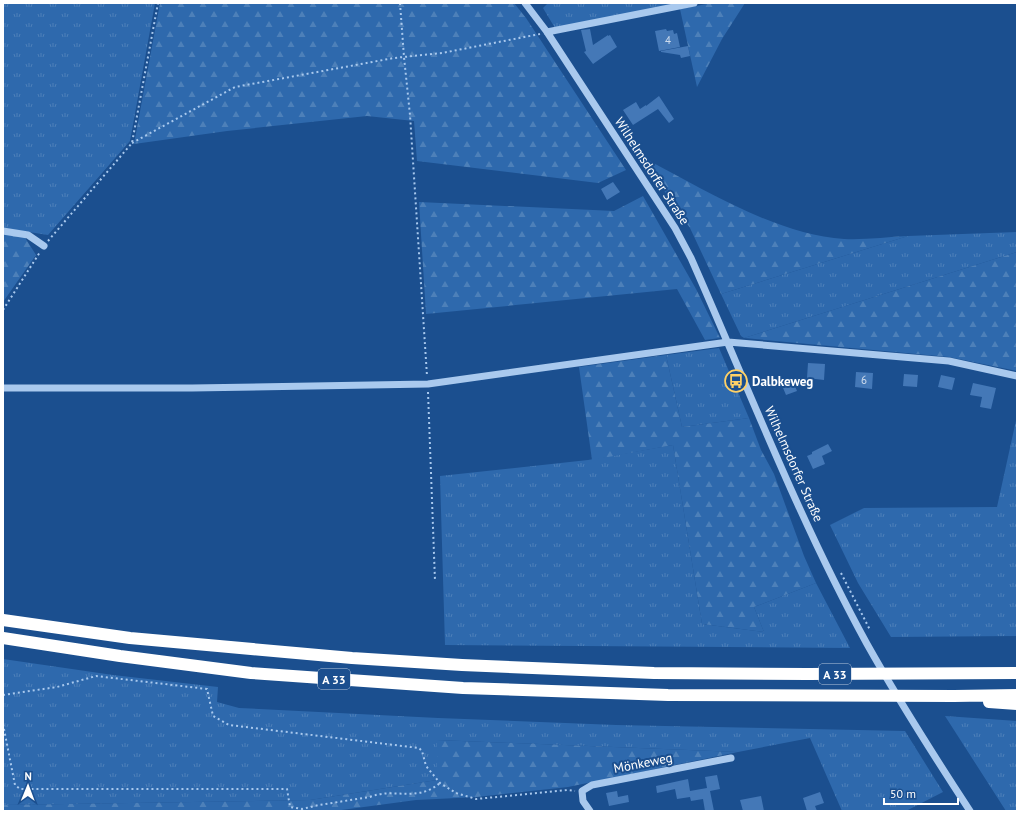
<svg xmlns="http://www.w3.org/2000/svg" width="1020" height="814" font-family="'PT Sans',sans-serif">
  <defs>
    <pattern id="grass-tufts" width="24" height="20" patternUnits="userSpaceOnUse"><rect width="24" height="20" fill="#2e69ad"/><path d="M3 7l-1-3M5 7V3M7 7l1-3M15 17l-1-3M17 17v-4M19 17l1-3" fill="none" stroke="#4d80b9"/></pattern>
    <pattern id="forest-firs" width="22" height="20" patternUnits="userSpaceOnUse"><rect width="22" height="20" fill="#2e69ad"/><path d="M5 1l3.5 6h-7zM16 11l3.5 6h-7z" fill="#4d80b9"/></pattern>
  </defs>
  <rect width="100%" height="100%" fill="#1b4f8f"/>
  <!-- grass -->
  <path fill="url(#grass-tufts)" d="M3,3H155L130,141L48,235L3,228Z
    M548,3H680L555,28L543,8Z
    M1017,232V252L744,338L741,336L721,294L908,236Z
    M719,348L749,418L682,427L666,355Z
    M1017,416V636L891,637L858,583L830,525L864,508L997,507Z
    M673,445L702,624L764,632L754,607L816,583L850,648L445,645L440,476L588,460Z
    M3,659L113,675L218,687L217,702L239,708L438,718L616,725L905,731L943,792L906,811H842L810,738L738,752L437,740V780L310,800L3,805Z
    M945,716L1017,721V810L1006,811Z"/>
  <!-- forest -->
  <path fill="url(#forest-firs)" d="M160,3H514L526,18L626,170L598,183L417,161L414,121L367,116L227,131L134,144Z
    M712,3H745L722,39L697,87L680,9Z
    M636,150L642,157C702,188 776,235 844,239C865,240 887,237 908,236L721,294L690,228Z
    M643,196L696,289L720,338L705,340L677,289L426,314L419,202L614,211Z
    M3,233L24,236L36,255L3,302Z
    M1017,252V371L949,357L744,338Z
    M666,355L682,427L749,418L761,450L774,474L804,556L816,583L754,607L764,632L702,624L673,445L592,460L579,367Z
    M437,740L738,752L568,787L477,797L416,800L334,811H3V805L310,800L437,780Z"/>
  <!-- building -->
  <path fill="#4478b7" d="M590,29L593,45L608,35V36L610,35L617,47L593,64L584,52L586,51L581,30Z
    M666,29L667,31L673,30L674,34L677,33L680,47L659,51L655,31Z
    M688,46L690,56L681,58L680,55L661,52V51Z
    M659,96L674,119L669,123L658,109L633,125L623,110L636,102L640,109L646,105V106Z
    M613,182L620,192L607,200L601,189Z
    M808,363L825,364L824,380L807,378Z
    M856,372L873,373L872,389L855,387Z
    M904,374L918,375L917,387L903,386Z
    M941,375L955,378L952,390L938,387Z
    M792,379L797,391L786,395L781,383Z
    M973,383L996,388L991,409L980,407L982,397L970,395Z
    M828,444L832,451L822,456L825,464L813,469L807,456L812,454V452Z
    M717,775L720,789L710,791L714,811H705L703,799L691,801L690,797L677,799L675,789L657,793L656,786L688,779L690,791L707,788L705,777Z
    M617,791L618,797L628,795L629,802L609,806L606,793Z
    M820,792L824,803L815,806L817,811H807L803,798Z
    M761,796L764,811H743L740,800Z"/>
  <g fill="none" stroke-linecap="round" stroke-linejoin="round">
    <!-- path -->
    <path stroke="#a9c9ee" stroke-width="2" stroke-dasharray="2 3" stroke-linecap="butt" d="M400,3L404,57L410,115L427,376
      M132,143L235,87L394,58L442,53L540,34
      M48,241L132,143L158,3
      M3,310L40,252
      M428,392L435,581
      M841,573L870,630
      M3,695L57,687L96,676L207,689L213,716L229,725L419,748L422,751L426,766L440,783L456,793L476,799L568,790L575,791
      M3,724L15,785L20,789H287L290,807L302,809L319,805L370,797C394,787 416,803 440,783"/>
    <!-- minor -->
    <path stroke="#a9c9ee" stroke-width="7" d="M525,3L547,32L675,228L691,258C748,387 799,520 867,644C899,701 934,756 970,811
      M547,32L694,3
      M3,231L28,235L44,246
      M3,388H192L428,384L728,342L949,361L1017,376
      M590,811L583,801L582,791L592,785L731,758"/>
    <!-- highway -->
    <path stroke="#fff" stroke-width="12" d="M3,620L130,638L352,658L462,665L654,673L807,674L1017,673
      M3,638L120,656L251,673L463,688L668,695L954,696L1017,695
      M989,702L1017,704"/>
  </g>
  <!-- icons -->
  <defs>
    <g id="bus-ring" transform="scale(1.15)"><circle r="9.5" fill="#1b4f8f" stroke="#ffd166" stroke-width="1.5"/><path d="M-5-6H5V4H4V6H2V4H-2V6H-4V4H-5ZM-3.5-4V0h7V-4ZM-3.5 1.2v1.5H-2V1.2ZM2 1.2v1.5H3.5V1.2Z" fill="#ffd166"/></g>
  </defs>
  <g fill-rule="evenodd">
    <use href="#bus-ring" x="736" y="381"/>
  </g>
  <g text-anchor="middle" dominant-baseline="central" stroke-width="4" stroke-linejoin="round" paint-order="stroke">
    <!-- number labels -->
    <g font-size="11" fill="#d0dded">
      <text x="668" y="40">4</text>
      <text x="864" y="380">6</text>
    </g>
    <!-- shield labels -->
    <g fill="#1b4f8f" stroke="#bbcadd" stroke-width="1">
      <rect x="819" y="664" width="32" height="20" rx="3"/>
      <rect x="318" y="669" width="32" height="20" rx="3"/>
    </g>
    <g font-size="12" font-weight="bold" fill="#fff">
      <text x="835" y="674">A 33</text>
      <text x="334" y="679">A 33</text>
    </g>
    <!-- street labels -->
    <g font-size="13" fill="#fff" stroke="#1b4f8f">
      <text transform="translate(652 171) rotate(57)">Wilhelmsdorfer Straße</text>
      <text transform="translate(794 464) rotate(66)">Wilhelmsdorfer Straße</text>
      <text transform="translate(643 763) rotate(-11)">Mönkeweg</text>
    </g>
    <!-- poi labels -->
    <g font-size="13" font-weight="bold" fill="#fff" stroke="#1b4f8f" text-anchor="start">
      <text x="752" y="381">Dalbkeweg</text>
    </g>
  </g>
  <!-- border -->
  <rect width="1020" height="814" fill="none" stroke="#ffffff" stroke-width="8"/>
  <!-- north arrow -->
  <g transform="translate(28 786) rotate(1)" stroke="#1b4f8f" stroke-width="3" paint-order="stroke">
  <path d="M0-3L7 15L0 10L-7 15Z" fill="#ffffff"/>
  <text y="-6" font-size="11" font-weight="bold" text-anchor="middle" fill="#ffffff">N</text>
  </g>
  <!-- scale -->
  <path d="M884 798v6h74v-6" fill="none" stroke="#ffffff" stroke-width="2"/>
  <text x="890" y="798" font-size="12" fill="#ffffff" stroke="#1b4f8f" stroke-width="3" paint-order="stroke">50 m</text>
</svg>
